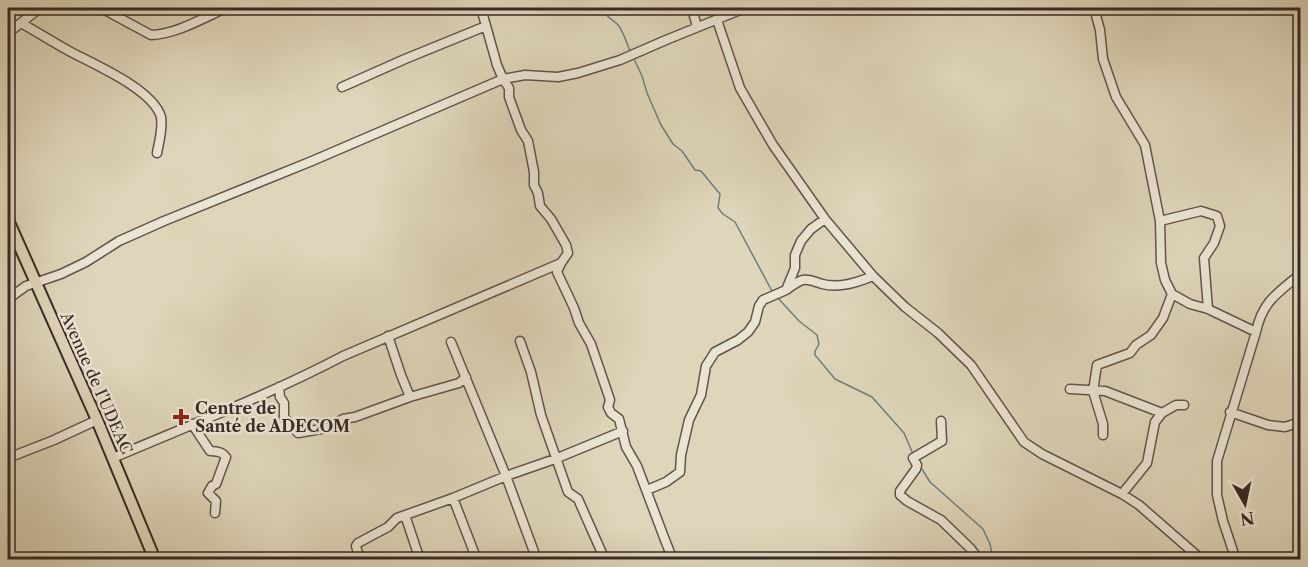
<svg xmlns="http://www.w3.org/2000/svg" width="1308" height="567" font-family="'Libre Caslon Text',serif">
  <rect width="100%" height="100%" fill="#ded5ba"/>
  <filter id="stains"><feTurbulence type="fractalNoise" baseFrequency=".00333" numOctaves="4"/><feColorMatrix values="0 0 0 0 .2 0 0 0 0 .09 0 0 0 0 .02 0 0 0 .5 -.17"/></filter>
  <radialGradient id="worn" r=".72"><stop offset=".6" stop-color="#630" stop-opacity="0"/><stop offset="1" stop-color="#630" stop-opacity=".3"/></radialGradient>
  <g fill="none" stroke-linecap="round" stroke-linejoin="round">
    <!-- stream -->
    <path stroke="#6e7f7a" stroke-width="1.5" d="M601,8C604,16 612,18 618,25C624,32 627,45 631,53
      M633,57L642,76L647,93L661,125L673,144L682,151L695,170L701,171L720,194L718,208L723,214L735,222L772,291
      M777,297L799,321L817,335L819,344L815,351V355L835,379L872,397L904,433L913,454
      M920,466L930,482L983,529L990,544L993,560"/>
    <!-- minor casing -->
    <g stroke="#61554a" stroke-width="11">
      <path id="minor" d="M101,8L151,35C177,34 203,18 226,8
        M481,8L497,65L503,79L509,88V97L521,130L528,141L534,172V185L538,193L540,206L551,219L558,231L566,245L568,253L561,263L557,272L574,308L579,323L591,344L610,400L608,407L611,413L619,419L626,447L637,466L665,540L673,560
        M692,8L697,27
        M1094,8L1100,30L1103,59L1116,97L1145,145L1160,221L1161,263L1165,280L1172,294L1190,304L1208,309L1256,332
        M1297,8L1300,14
        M717,20L740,88L773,145L825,219L873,276L905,307L938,333L971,365L1024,442L1042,454L1122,494L1139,505L1202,560
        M21,23C37,32 53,42 69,51C93,64 153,89 161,117C163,129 159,142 157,153
        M8,33L40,8
        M342,87L405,59L486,26
        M1160,221L1201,211L1217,216L1220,226L1214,243L1204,258L1208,309
        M786,290C791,287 797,281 803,280C809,279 816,282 822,284C840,288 856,283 873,276
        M8,299L26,286L61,274L86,262L119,241L164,221L312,161L503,79L525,75L558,77L578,73L620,60L666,40L745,8
        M388,336L401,375L410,397
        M520,341L531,372L541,415L568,492L578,499L605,560
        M451,342L506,476L537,560
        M279,387L280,397L284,403V417L298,433L327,428L343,419L355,417L410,397L459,383L466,377
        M1070,389L1105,391L1162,413
        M1230,412L1268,425L1285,427L1300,422
        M941,421L942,441L913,458L917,465L916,469L900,491V495L907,501L941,520L971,549L979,560
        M192,424L210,451C216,451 223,452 226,457L216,484L212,486L208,493L216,501L215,513
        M1103,435V424L1093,391L1097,365L1130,353L1136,345L1151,335L1163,318L1172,294
        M8,458L54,440L97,420
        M113,458C190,425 269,395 343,356L561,263
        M647,490L666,482L680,472L681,455L689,420L701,395L706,366L715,352L738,340L748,332L755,322L759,306L763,300L786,290L795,268V255L801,241L811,229L825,219
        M1122,494L1147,463L1155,422L1162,413L1176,405H1184
        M453,498L477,560
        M405,515L420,560
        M360,560L356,546L358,543L388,527L397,518L453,498L506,476L555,459L623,431
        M1236,560L1223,521L1217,495V461L1256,332C1262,303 1276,294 1298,276L1300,272"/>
    </g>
    <!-- major casing -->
    <g stroke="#372a25" stroke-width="14">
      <path id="major" d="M8,220L97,420L155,560"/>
    </g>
    <!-- minor -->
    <use href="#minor" stroke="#eae4d2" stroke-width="8"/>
    <!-- major -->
    <use href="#major" stroke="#ded5ba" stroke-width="10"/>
  </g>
  <!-- markers -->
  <path fill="#8f2418" stroke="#eae4d2" stroke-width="2" d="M178 408h6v6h6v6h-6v6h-6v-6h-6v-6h6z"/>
  <g text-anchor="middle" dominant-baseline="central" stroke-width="5" stroke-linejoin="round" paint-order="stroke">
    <!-- street labels -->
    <g font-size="16" fill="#372a25" stroke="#eae4d2">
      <text transform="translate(97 383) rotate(66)">Avenue de I'UDEAC</text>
    </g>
    <!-- poi labels -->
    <g font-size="16" font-weight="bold" fill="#372a25" stroke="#eae4d2" text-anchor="start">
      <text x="195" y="408">Centre de<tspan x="195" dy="18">Santé de ADECOM</tspan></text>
    </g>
  </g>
  <!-- margin -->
  <rect width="1308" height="567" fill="none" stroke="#ded5ba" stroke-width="30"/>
  <rect x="9" y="9" width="1290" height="549" fill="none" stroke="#372a25" stroke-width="3"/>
  <rect x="15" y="15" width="1278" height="537" fill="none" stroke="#372a25" stroke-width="1.5"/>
  <!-- north arrow -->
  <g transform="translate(1245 504) rotate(171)" stroke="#eae4d2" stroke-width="4.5" paint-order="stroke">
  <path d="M0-4.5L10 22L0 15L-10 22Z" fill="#372a25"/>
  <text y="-9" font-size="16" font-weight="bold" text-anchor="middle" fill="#372a25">N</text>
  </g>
  <rect width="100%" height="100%" filter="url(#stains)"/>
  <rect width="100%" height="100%" fill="url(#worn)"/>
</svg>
